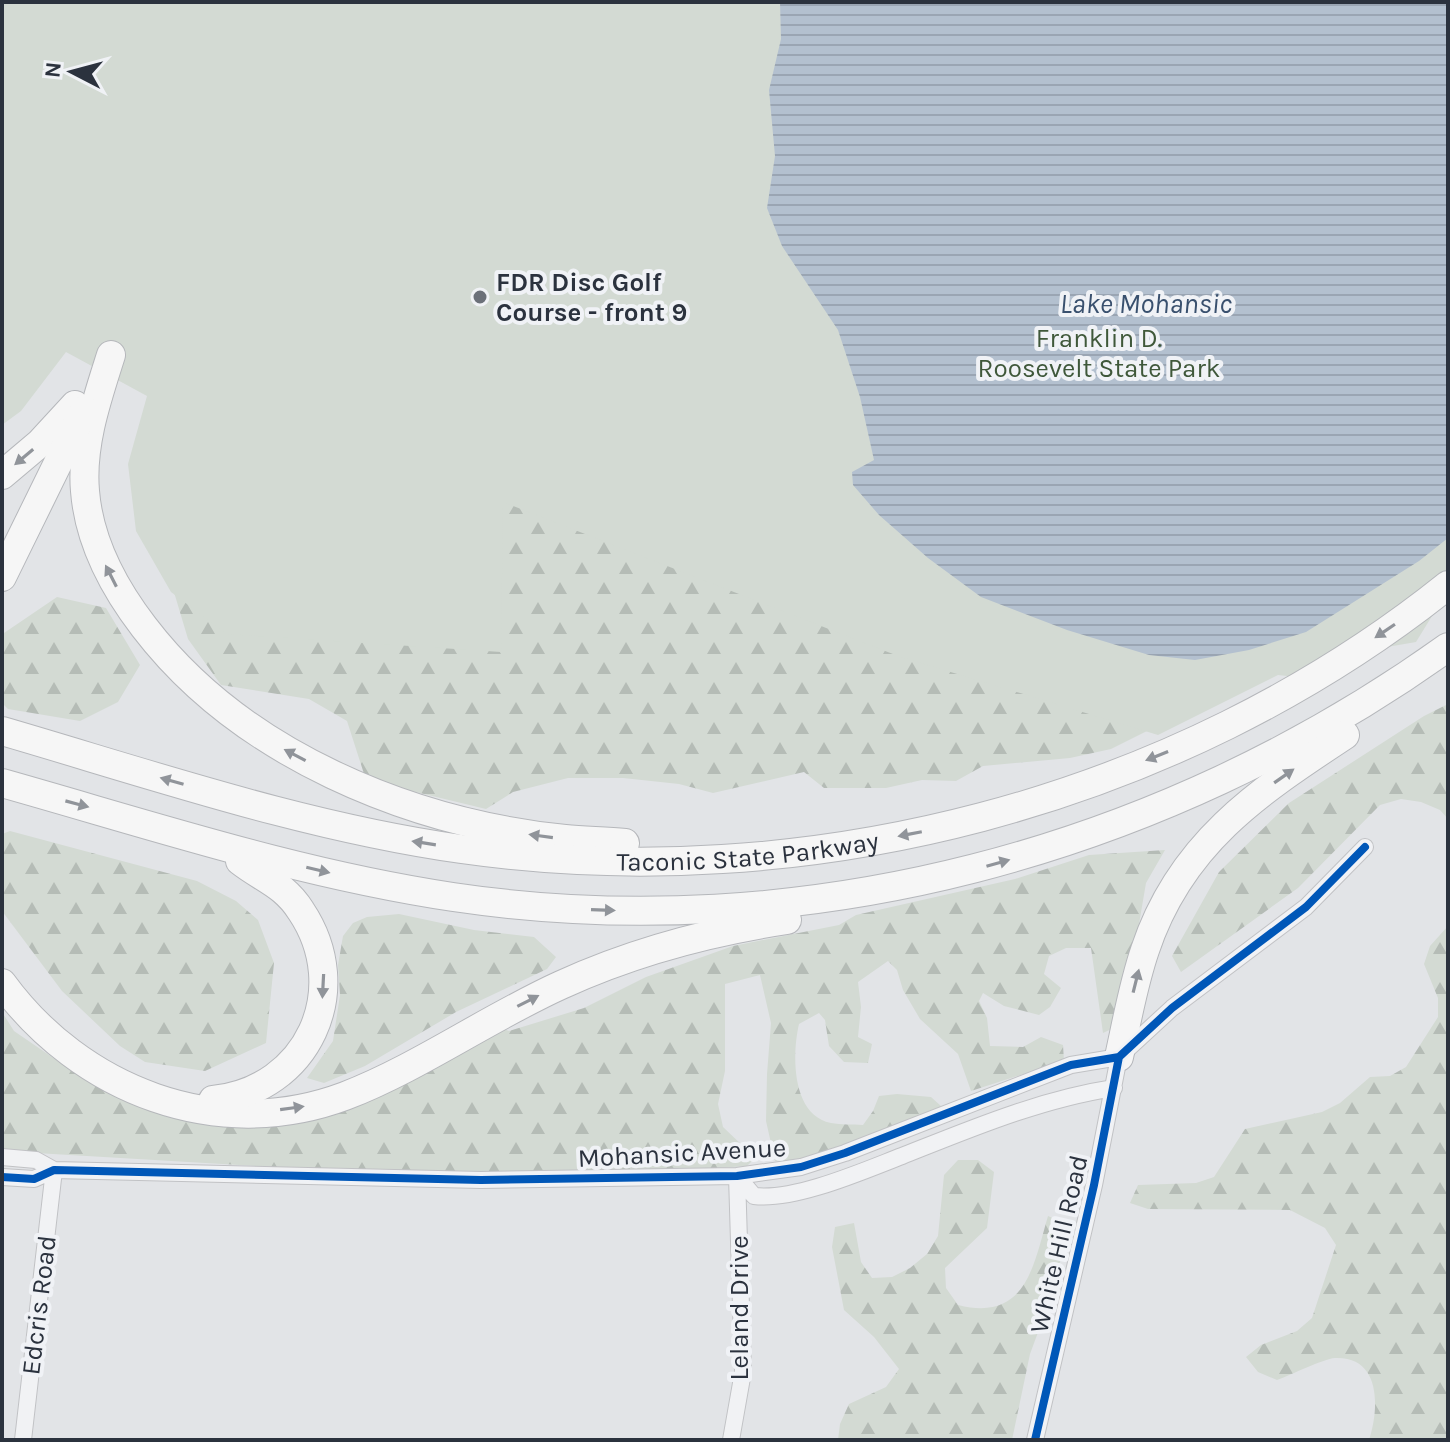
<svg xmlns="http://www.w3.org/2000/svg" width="1450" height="1442" font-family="Karla,sans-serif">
  <defs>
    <pattern id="forest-firs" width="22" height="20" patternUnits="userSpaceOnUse" patternTransform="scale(2)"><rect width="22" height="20" fill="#d3dad3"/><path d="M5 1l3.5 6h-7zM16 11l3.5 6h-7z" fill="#b5bcb6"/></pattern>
    <pattern id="water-rules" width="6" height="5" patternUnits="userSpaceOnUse" patternTransform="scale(2)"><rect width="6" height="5" fill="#b3c0cf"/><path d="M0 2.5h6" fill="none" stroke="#9aa5b3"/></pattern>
  </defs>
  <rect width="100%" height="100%" fill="#e2e4e7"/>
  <!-- forest -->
  <path fill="url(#forest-firs)" d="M281,407L1147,731L1111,749L1070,758L983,766L956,781L922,780L886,788H824L804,772L713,793L679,784L623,778H568L513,792L486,809L366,780L347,721L309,699L221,685L188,639L153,522Z
    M57,597L106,608L140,665L118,702L80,721L8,709L2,703L4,633Z
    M1448,704V819L1440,810L1421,802L1401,799L1380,805L1298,888L1181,972L1172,956L1219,872L1289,803L1424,716Z
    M10,831L197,881L236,901L258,920L274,963L266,1043L205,1071L145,1062L120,1046L62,991L2,911V834Z
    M1165,850L1146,883L1122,1024L1103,1033L1091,948H1066L1049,956L1044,974L1061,988L1050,1007L1039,1015L1004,1006L983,993L979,1001L987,1018L990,1046L1023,1047L1041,1037L1063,1045L1064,1061L971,1091L958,1054L920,1019L903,990L897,970L888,961L858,982L861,1007L858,1037L872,1044L868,1063L844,1062L829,1046L825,1020L819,1013L799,1024C792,1054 791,1115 831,1123C841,1125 853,1124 863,1125L873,1111L879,1096L897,1094L931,1097L941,1106L918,1121L810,1160L775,1161L766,1121L767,1074L771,1023L760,975L725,984V1071L718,1104L723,1127L743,1146L760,1153L747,1166L614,1175L323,1170L2,1151V1012L14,1031L87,1081L168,1110L263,1119L493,1025L509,1031L584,1008L646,977L733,946L839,925L856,915L1015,879L1089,855Z
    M399,914L474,930L534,937L556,957L547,969L456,1012L365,1066L324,1083L307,1078L333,1041L340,995L338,965L343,936L353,923L367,917Z
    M1448,926V1440H1369C1379,1410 1382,1356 1335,1358C1323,1359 1291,1375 1277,1380L1258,1372L1246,1357L1261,1345L1297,1331L1312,1318L1336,1245L1325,1228L1290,1210L1148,1209L1130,1203L1138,1185L1196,1183L1214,1177L1245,1129L1322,1112L1340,1103L1370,1077L1390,1076L1406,1067L1438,1017V998L1424,964L1430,946Z
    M958,1160H978L994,1172L987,1228L945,1268L946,1288L958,1305C1026,1322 1033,1267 1048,1216L1066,1224L1057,1281L1030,1354L1012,1440H838L840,1424L849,1404L886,1387L899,1369L874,1337L844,1310L832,1247L835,1227L854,1223L861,1262L872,1278L892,1277L910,1268L927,1254L938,1236L944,1175Z"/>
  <!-- park -->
  <path fill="#d3dad3" d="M2,2H1448V590L1416,642L1341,655L1305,678L1278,675L1158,735L898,656L503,502L501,652L227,634L171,592L136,531L128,464L147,396L66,352L21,411L2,425Z"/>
  <!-- water -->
  <path fill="url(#water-rules)" d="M780,2H1448V538L1419,561L1306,632L1249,650L1195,660L1149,655L1067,630L981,597L928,558L879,515L853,485L852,472L874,460L860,397L838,330L782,246L767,208L775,156L769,90L781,39Z"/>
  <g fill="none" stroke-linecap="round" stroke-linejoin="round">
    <!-- minor casing -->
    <g stroke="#c1c2c5" stroke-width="18">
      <path id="minor" d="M2,1157L36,1160L54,1170L23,1440
        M737,1176L754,1196C795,1201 863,1171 902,1156C970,1129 1041,1099 1114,1088
        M2,1177L34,1179L54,1170L481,1180L737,1176L801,1167L845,1153L1071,1065L1119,1057L1172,1008L1306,907L1365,847
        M731,1440L743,1372L737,1176
        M1035,1440L1094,1185L1119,1057"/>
    </g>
    <!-- motorway casing -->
    <g stroke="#b5b7bb" stroke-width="30">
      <g id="motorway">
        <path d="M111,355C97,399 81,445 85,491C89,542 114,588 144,627C241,754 410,823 565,839C585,841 605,841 625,843"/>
        <path d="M2,475L40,443L75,405"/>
        <path d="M2,577L84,410"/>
        <path id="s1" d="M2,731C153,775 305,827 461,849C805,898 1176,803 1448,585"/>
        <path d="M2,783C151,825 299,874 453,897C802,949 1162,852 1448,647"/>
        <path d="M2,983C80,1090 217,1144 345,1096C418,1068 488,1018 561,985C633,952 708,932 787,920"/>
        <path d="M1119,1057C1127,1021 1133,985 1145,950C1180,844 1257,793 1345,735"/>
        <path d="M213,1100C308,1090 354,990 301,911C284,884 263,879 240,861"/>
      </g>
    </g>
    <!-- minor -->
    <use href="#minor" stroke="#f1f2f4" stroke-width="16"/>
    <!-- motorway -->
    <use href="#motorway" stroke="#f6f6f6" stroke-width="28"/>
    <!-- cycleway casing -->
    <g stroke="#f0f2f6" stroke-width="13">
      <path id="cycleway" d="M2,1177L34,1179L54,1170L481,1180L737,1176L801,1167L845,1153L1071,1065L1119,1057L1172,1008L1306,907L1365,847
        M1035,1440L1094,1185L1119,1057"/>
    </g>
    <!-- cycleway -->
    <use href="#cycleway" stroke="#0057b8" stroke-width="8"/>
  </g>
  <!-- one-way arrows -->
  <defs><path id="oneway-solid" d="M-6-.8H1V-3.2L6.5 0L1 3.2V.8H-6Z" transform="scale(2)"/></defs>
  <g fill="#90949a">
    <use href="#oneway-solid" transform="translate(24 457) rotate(140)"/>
    <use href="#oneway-solid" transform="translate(111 576) rotate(-117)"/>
    <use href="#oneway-solid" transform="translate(1385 631) rotate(146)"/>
    <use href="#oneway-solid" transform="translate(295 755) rotate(-152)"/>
    <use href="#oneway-solid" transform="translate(1157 756) rotate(158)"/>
    <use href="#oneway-solid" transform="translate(1284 776) rotate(-35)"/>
    <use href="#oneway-solid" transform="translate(172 781) rotate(-164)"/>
    <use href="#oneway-solid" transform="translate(77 804) rotate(15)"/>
    <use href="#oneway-solid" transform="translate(910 834) rotate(169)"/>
    <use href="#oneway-solid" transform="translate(541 836) rotate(-172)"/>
    <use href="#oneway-solid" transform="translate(424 843) rotate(-171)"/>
    <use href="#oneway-solid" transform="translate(998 863) rotate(-16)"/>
    <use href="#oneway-solid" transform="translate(318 870) rotate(13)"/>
    <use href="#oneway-solid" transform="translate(603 910) rotate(2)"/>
    <use href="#oneway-solid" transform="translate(1136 981) rotate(-76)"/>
    <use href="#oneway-solid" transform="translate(323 986) rotate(93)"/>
    <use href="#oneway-solid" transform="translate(528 1001) rotate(-27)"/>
    <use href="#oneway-solid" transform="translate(292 1108) rotate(-8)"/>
  </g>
  <!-- markers -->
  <circle fill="#6b7079" stroke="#f0f2f6" stroke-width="3" cx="480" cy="297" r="8"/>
  <g text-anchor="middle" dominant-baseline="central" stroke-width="8" stroke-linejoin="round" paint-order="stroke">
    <!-- poi labels -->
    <g font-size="26" font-weight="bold" fill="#2b323e" stroke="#f0f2f6" text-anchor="start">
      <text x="496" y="282">FDR Disc Golf<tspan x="496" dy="30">Course - front 9</tspan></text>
    </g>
    <!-- park labels -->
    <g font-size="26" fill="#3f583a" stroke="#f0f2f6">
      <text x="1099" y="338">Franklin D.<tspan x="1099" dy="30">Roosevelt State Park</tspan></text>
    </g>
    <!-- street labels -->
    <g font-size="26" fill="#2b323e" stroke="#f0f2f6">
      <text stroke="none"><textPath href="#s1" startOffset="762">Taconic State Parkway</textPath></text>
      <text transform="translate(682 1153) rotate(-3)">Mohansic Avenue</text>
      <text transform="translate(1059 1244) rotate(-77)">White Hill Road</text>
      <text transform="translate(39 1305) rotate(-83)">Edcris Road</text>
      <text transform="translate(739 1308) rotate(-90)">Leland Drive</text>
    </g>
    <!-- water labels -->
    <g font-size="28" font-style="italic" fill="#39506e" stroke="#f0f2f6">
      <text x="1146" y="303">Lake Mohansic</text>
    </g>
  </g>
  <!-- border -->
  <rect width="1450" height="1442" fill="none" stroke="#2b323e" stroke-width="8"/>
  <!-- north arrow -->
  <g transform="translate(72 72) rotate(276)" stroke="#f0f2f6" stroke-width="6" paint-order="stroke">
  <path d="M0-6L14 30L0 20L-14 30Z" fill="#2b323e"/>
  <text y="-12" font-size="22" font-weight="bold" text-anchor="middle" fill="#2b323e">N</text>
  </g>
</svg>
